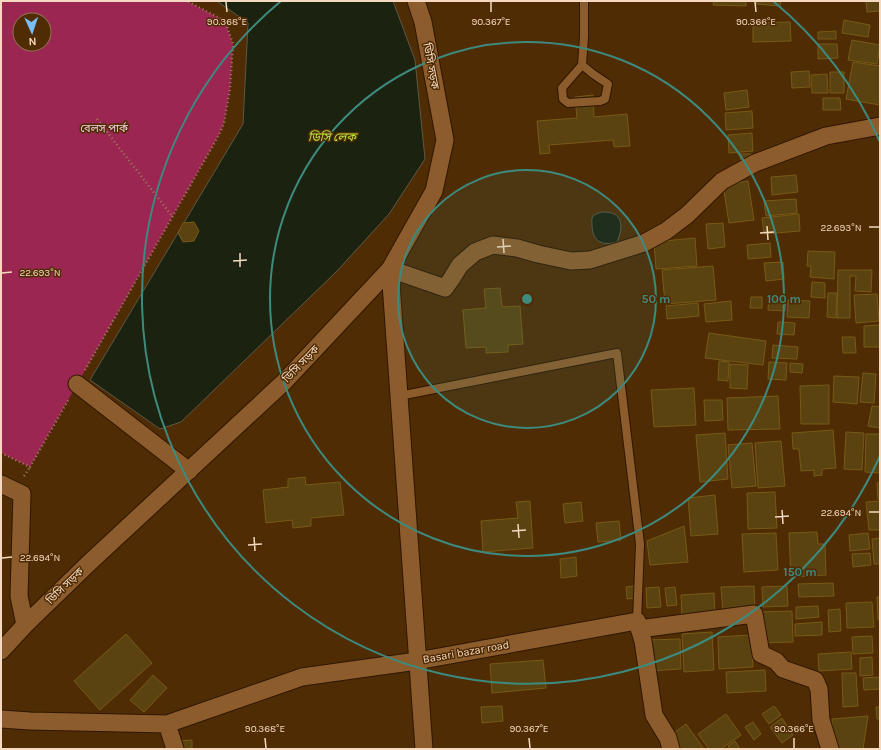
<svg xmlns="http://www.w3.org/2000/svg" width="881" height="750" font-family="Karla,'Noto Sans Bengali',sans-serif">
  <rect width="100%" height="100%" fill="#4f2c04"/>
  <!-- green -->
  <path fill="#9a2651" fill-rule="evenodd" d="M1,1H187L225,21L233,44L230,89L224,123L219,135L30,467L1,453ZM20,20H44V44H20Z"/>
  <!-- water -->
  <path fill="#1c2210" stroke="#5d5945" d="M217,1H393L415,60L425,159L389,214L337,271L181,422L160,429L90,380L243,124L248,23Z
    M602,212C623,211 624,226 617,242C602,246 593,242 592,226C592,223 591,219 593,216C595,214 599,213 602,212Z"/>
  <!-- building -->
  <path fill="#5a4311" stroke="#775a16" d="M714,1H746V6L713,5Z
    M756,1H781L780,6L756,4Z
    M866,1H880V11L867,12Z
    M844,20L870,25L868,37L842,33Z
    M790,22L791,41L753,42V23Z
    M836,31V39H818V32Z
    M852,40L880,45L877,64L848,60Z
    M818,44H837L838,58L818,59Z
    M853,62L880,66V105L846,99Z
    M809,71L810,87L792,88L791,72Z
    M830,72H844V93H830Z
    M827,74L828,93H812L811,75Z
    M747,90L749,107L726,110L724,93Z
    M593,95L594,117L627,114L630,146L614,147L613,140L549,145L550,153L540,154L537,121L577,118L575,97Z
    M823,98H840L841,110H823Z
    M752,111L753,128L726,130L725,113Z
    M752,133L753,151L729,153L728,135Z
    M740,154H752V164H741Z
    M796,175L798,192L772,195L771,177Z
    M748,181L754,220L729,223L723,185Z
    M796,199L797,213L766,216L764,201Z
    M799,214L800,231L764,234L762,218Z
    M194,222L199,231L194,241L183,242L178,233L183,223Z
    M723,223L725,247L708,249L706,224Z
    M695,238L697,266L656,269L654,242Z
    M770,243L771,257L748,259L747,245Z
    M808,251L835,252L834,279L810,277L811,266H807Z
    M783,262L784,279L766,281L764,263Z
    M713,266L716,300L665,304L662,270Z
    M838,270H872L871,292L855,291L856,276H850V318H837Z
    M812,282L825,283V298L811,297Z
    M500,288L502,307L520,306L523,344L508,345V352L486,353V347L466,348L463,310L486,308L484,289Z
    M828,293H837L836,318L827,317Z
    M877,294L879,321L856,323L854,295Z
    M751,297H762V308H750Z
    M769,298L786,299L785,311L768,310Z
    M788,300L810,301L809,318L787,317Z
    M731,301L732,320L706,322L704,304Z
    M698,303L699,316L667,319L666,306Z
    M778,322L795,323L794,335L777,334Z
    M880,325V347H864V326Z
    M709,333L766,341L763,365L705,358Z
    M842,337H855L856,353H843Z
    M773,345L798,347L797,359L772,358Z
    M719,361L729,362L728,381L718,380Z
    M769,362L787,363L786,380L768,379Z
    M790,363L803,364L802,373L790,372Z
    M730,364L748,365L747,389L730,388Z
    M863,373L876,374L874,403L860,402Z
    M834,376L859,377L857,404L833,402Z
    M829,385V424H801L800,386Z
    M694,388L696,425L654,427L651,390Z
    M778,396L780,429L728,430L727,398Z
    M704,400H722L723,420L705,421Z
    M872,406L880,407V428L868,426Z
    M833,430L836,468L822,469V475L814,476V470L801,471L799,449H793L792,433Z
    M846,432L864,433L862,470L844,469Z
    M725,433L728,479L700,482L696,435Z
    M866,434H880V473L865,472Z
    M781,441L785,486L758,488L755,443Z
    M752,443L756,486L732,488L728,445Z
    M305,477L306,485L340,482L344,515L311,518V526L293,528L292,520L266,523L263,490L288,487V479Z
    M880,482V499H878L877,483Z
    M775,492L777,528L748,529L747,493Z
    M715,495L718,534L691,536L688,498Z
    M530,501L533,548L483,552L481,521L518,518L516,502Z
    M880,501V530H869L866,502Z
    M581,502L583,521L565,523L563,504Z
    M619,521L621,540L598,542L596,523Z
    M684,526L688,562L650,565L647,541Z
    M817,532L818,544H825L826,575L791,577L789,533Z
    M776,533L778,570L744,572L742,534Z
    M868,533L870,549L850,551L849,535Z
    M880,538V564H874L872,539Z
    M870,553L871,565L853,567L852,554Z
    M576,557L577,576L561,578L560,559Z
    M833,583L834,596L799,597L798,584Z
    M634,586L635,598L627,599L626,587Z
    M754,586L755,611L723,612L721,587Z
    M787,586L788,606L763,607L762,587Z
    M659,587L661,607L647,608L646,588Z
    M675,587L677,605L667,606L665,588Z
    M714,593L715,617L682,619L681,595Z
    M877,597H880V619L878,620Z
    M872,602L874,627L847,628L846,603Z
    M818,606L819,617L796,619V607Z
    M840,609L841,631L829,632L828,610Z
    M792,611L793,642L761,643L759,612Z
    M822,622V635L795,636V624Z
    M712,632L714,670L684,672L682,634Z
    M126,634L152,663L100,710L74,681Z
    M751,635L753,667L719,669L718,637Z
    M872,636L873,653L853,654L852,637Z
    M680,639L681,669L648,671L647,640Z
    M851,652L852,669L819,671L818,654Z
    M872,657L873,675L860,676V658Z
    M543,660L546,688L492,693L490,664Z
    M765,670L766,691L727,693L726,672Z
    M842,673H856L858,706L843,707Z
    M153,675L167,688L144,712L130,700Z
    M880,677V689L864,690L863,678Z
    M502,706L503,721L482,723L481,707Z
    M774,706L781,715L769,724L762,714Z
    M876,707H880V719H877Z
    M726,714L741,735L721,749H709L698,734Z
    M868,716L863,749H833L832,719Z
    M782,718L793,735L782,743L770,727Z
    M753,722L761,734L754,740L745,727Z
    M686,724L704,749H679L670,736Z
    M192,740V749H177L176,741Z
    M735,741L740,749H731L728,746Z"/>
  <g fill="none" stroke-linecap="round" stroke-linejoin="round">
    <!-- service casing -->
    <g stroke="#2f1700" stroke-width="10">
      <path id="service" d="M582,65L593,74L608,84L605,99L600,101L568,103L563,99L562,88L582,65L584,37V1
        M399,396L617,353L640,544L637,621"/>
    </g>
    <!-- minor casing -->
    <g stroke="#2f1700" stroke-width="19">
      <path id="minor" d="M77,384L189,471
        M1,484L22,494L19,596L25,625
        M639,629L754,614L761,654L776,661L783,669L815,680L819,689L821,720L830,749
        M1,651L25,625L89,563L284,382L390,269L434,191L445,140L423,22L416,1
        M1,719L30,721L167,724L175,749
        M167,724L302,677L417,661L637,621L643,641L654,715L668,738L671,749
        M424,749L390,269L445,288L452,278L460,265L475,252L493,245L517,248L538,254L571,261L590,260L644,243L666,231L687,215L722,181L755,163L826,136L880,126"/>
    </g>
    <!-- path -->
    <path stroke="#9d7e5d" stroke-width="2.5" stroke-dasharray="1 3" stroke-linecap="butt" d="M97,119L172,216
      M85,370L219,135L224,123L230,89L233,44L225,21L187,1
      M1,453L30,467L69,399
      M24,476L30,467"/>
    <!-- service -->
    <use href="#service" stroke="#8d5c2c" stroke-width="8"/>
    <!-- minor -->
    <use href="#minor" stroke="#8d5c2c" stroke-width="17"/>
  </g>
  <!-- ticks -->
  <path fill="none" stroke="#f5d9c0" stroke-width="1.5" d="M226,2L227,12M491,2V12M755,2L756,12M767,226L768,240M869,227H879M760,233L774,232M503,239L504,253M497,247L511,246M240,253V267M233,261L247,260M2,273L12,272M782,510L783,524M869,512H879M775,517L789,516M518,524L519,538M512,531L526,530M254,537L255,551M248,545L262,544M2,558L12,557M265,738L266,748M529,738L530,748M794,738V748"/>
  <!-- distance rings -->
  <circle cx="527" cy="299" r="129" fill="#3d8a7e" fill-opacity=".12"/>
  <g fill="none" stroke="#3d8a7e" stroke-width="2">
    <circle cx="527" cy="299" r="129"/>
    <circle cx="527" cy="299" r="257"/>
    <path d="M880 456A386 386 0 1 1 281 1M773 1A386 386 0 0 1 880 142"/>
  </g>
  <g text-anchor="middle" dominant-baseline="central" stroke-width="3" stroke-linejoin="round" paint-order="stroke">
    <!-- street labels -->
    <g font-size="11" fill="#f5d9c0" stroke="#4f2c04">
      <text transform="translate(431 66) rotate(79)">ডিসি সড়ক</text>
      <text transform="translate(301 364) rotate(-46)">ডিসি সড়ক</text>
      <text transform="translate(65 586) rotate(-44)">ডিসি সড়ক</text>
      <text transform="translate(466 652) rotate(-10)">Basari bazar road</text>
    </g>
    <!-- park labels -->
    <g font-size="11" fill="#f0ced6" stroke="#4f2c04">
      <text x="104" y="128">বেলস পার্ক</text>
    </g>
    <!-- water labels -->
    <g font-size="12" font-style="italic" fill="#bae639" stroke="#4f2c04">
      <text x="332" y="137">ডিসি লেক</text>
    </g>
  </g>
  <g font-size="10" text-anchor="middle" fill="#f5d9c0" stroke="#4f2c04" stroke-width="3" stroke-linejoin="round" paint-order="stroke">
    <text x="227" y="25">90.368°E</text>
    <text x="491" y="25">90.367°E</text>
    <text x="756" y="25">90.366°E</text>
    <text x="841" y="231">22.693°N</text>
    <text x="40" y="276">22.693°N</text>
    <text x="841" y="516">22.694°N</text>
    <text x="40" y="561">22.694°N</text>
    <text x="265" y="732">90.368°E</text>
    <text x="529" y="732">90.367°E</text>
    <text x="794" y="732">90.366°E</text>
  </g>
  <circle cx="527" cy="299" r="6" fill="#3d8a7e" stroke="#4f2c04" stroke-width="2"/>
  <g font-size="12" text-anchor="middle" font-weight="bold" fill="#3d8a7e" stroke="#4f2c04" stroke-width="3" stroke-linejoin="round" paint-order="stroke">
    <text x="656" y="303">50 m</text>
    <text x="784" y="303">100 m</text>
    <text x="800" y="576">150 m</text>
  </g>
  <!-- border -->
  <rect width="881" height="750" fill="none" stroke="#f5d9c0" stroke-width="4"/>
  <!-- north arrow -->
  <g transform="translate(32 32) rotate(177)"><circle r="19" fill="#4f2c04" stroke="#91714f"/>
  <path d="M0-3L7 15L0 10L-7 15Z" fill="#78bff7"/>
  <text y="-6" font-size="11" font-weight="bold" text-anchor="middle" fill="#f5d9c0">N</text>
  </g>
</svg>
